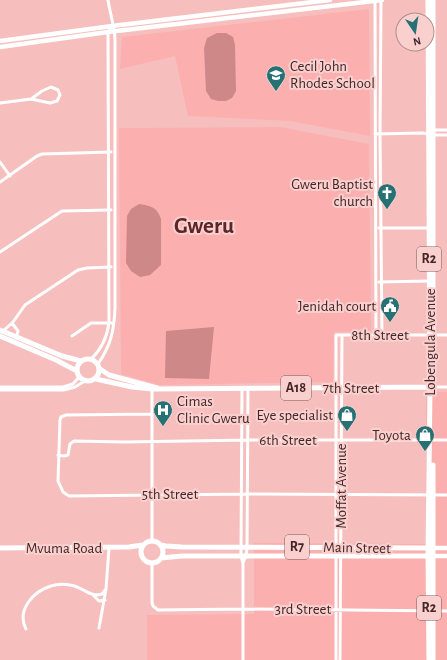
<svg xmlns="http://www.w3.org/2000/svg" width="447" height="660" font-family="'Alegreya Sans',sans-serif">
  <rect width="100%" height="100%" fill="#f6bfbe"/>
  <!-- built -->
  <path fill="#fcafaf" d="M369,9L370,136L290,121L188,116L175,56L120,69L122,37Z
    M280,127L369,144L371,331L334,332L333,382L159,385L121,374L119,128Z
    M426,392H447V660H147V615L254,614V543L426,544Z"/>
  <!-- pitch -->
  <path fill="#ce8888" d="M217,33H226L233,37L235,45L236,91L232,98L226,101H218L211,99L206,91L204,48L207,38Z
    M139,204C151,206 157,207 161,219V265L150,275L140,277L131,271L126,263L127,216L131,209Z
    M214,327L209,379L165,378L166,331Z"/>
  <g fill="none" stroke-linecap="round" stroke-linejoin="round">
    <!-- minor -->
    <path stroke="#fff" stroke-width="3" d="M381,0L380,133L382,335
      M375,1L376,335
      M0,103L31,99L50,103L57,101L60,95L58,90L51,87L42,91L31,99
      M433,130H447
      M375,134L423,133L433,135H447
      M0,162L10,176
      M0,182L37,156L42,154L111,152
      M379,228H429
      M0,252L62,211L111,210
      M379,282L430,281
      M12,323L18,331L16,338
      M2,332L13,322L25,305L78,270L87,268L111,267
      M72,336L91,323H111
      M91,359C102,349 107,337 109,323L108,32L112,26
      M98,364C111,345 114,331 115,308V41C115,27 110,14 108,0
      M0,387H63L73,384L79,377
      M433,387H447
      M152,388V541
      M242,388L241,556L243,563V660
      M0,390H64L75,387L85,381
      M152,414L66,415L61,417L60,420L58,481L63,492L69,496L248,494L447,495
      M58,455L64,456L68,455L70,444L74,441L124,442L248,440H447
      M152,563V603L153,606L158,610L243,609L447,611
      M243,563L246,556L247,548L248,388
      M93,595L99,601L105,600
      M99,628L106,589L109,548
      M26,629C16,610 34,591 51,586C57,584 64,584 70,585C82,586 90,598 102,594L106,589
      M336,660V335H447
      M340,660L342,335"/>
    <!-- secondary -->
    <path stroke="#fff" stroke-width="4.5" d="M0,41L112,26L330,0
      M0,47L108,32L382,0
      M433,548H447
      M433,556H447"/>
    <!-- trunk -->
    <path stroke="#fff" stroke-width="5" d="M428,0L430,387L428,556L429,660
      M0,330L62,356L81,361
      M0,336L56,360L77,371
      M77 370a11 11 0 1 1 22 0a11 11 0 1 1-22 0Z
      M100,369L109,375L157,388
      M433,369V0
      M96,379L132,387L152,389L432,387
      M433,465V660
      M141 552a11 11 0 1 1 22 0a11 11 0 1 1-22 0Z
      M161,545L166,546L182,547L432,548
      M0,548L129,547L143,545
      M161,558L182,556H430"/>
  </g>
  <!-- icons -->
  <defs>
    <g id="school-pin" transform="scale(1)"><path d="M0 17L-7.5 6A9.5 9.5 0 1 1 7.5 6Z" fill="#267174" stroke="#fad0cf"/><path d="M0-5L7-2L0 1L-7-2ZM-4 1L0 2.5L4 1V4Q0 6-4 4Z" fill="#fff"/></g>
    <g id="church-pin" transform="scale(1)"><path d="M0 17L-7.5 6A9.5 9.5 0 1 1 7.5 6Z" fill="#267174" stroke="#fad0cf"/><path d="M-1.2-6h2.4v3.5h3.3v2.4h-3.3V6h-2.4V-.1h-3.3v-2.4h3.3Z" fill="#fff"/></g>
    <g id="civic-pin" transform="scale(1)"><path d="M0 17L-7.5 6A9.5 9.5 0 1 1 7.5 6Z" fill="#267174" stroke="#fad0cf"/><path d="M-.6-6.5H3V-4.5H.6V-3L4-1V1h2V6H-6V1h2V-1L-.6-3ZM-1.2 2.5V6h2.4V2.5Z" fill="#fff"/></g>
    <g id="hospital-pin" transform="scale(1)"><path d="M0 17L-7.5 6A9.5 9.5 0 1 1 7.5 6Z" fill="#267174" stroke="#fad0cf"/><path d="M-5-5h3v3.5h4V-5h3V5h-3V1.5h-4V5h-3Z" fill="#fff"/></g>
    <g id="shop-pin" transform="scale(1)"><path d="M0 17L-7.5 6A9.5 9.5 0 1 1 7.5 6Z" fill="#267174" stroke="#fad0cf"/><path d="M-5-2.5h2.3a2.7 3.5 0 0 1 5.4 0H5L5.5 6h-11ZM-1.5-2.5h3a1.5 2.3 0 0 0-3 0Z" fill="#fff"/></g>
  </defs>
  <g fill-rule="evenodd">
    <use href="#school-pin" x="276" y="75"/>
    <use href="#church-pin" x="387" y="193"/>
    <use href="#civic-pin" x="390" y="306"/>
    <use href="#hospital-pin" x="163" y="410"/>
    <use href="#shop-pin" x="347" y="415"/>
    <use href="#shop-pin" x="425" y="435"/>
  </g>
  <g text-anchor="middle" dominant-baseline="central" stroke-width="4" stroke-linejoin="round" paint-order="stroke">
    <!-- shield labels -->
    <g fill="#fad0cf" stroke="#795a59" stroke-width="1">
      <rect x="417" y="247" width="24" height="24" rx="3"/>
      <rect x="281" y="376" width="30" height="24" rx="3"/>
      <rect x="285" y="535" width="24" height="24" rx="3"/>
      <rect x="417" y="596" width="24" height="24" rx="3"/>
    </g>
    <g font-size="14" font-weight="bold" fill="#422727">
      <text x="429" y="259">R2</text>
      <text x="296" y="388">A18</text>
      <text x="297" y="547">R7</text>
      <text x="429" y="608">R2</text>
    </g>
    <!-- poi labels -->
    <g font-size="15" fill="#422727" stroke="#fad0cf" text-anchor="end">
      <text x="290" y="66" text-anchor="start">Cecil John<tspan x="290" dy="17">Rhodes School</tspan></text>
      <text x="373" y="184">Gweru Baptist<tspan x="373" dy="17">church</tspan></text>
      <text x="376" y="306">Jenidah court</text>
      <text x="177" y="401" text-anchor="start">Cimas<tspan x="177" dy="17">Clinic Gweru</tspan></text>
      <text x="333" y="415">Eye specialist</text>
      <text x="411" y="435">Toyota</text>
    </g>
    <!-- street labels -->
    <g font-size="15" fill="#422727" stroke="#fad0cf">
      <text x="380" y="335">8th Street</text>
      <text transform="translate(430 342) rotate(-90)">Lobengula Avenue</text>
      <text x="351" y="388">7th Street</text>
      <text x="288" y="440">6th Street</text>
      <text transform="translate(341 486) rotate(-90)">Moffat Avenue</text>
      <text x="170" y="494">5th Street</text>
      <text x="64" y="548">Mvuma Road</text>
      <text transform="translate(357 548) rotate(1)">Main Street</text>
      <text x="303" y="609">3rd Street</text>
    </g>
    <!-- town labels -->
    <g font-size="23" font-weight="bold" fill="#5c2528" stroke="#fad0cf">
      <text x="204" y="226">Gweru</text>
    </g>
  </g>
  <!-- north arrow -->
  <g transform="translate(415 32) rotate(167)"><circle r="19" fill="#fad0cf" stroke="#b08c8c"/>
  <path d="M0-3L7 15L0 10L-7 15Z" fill="#267174"/>
  <text y="-6" font-size="11" font-weight="bold" text-anchor="middle" fill="#422727">N</text>
  </g>
</svg>
